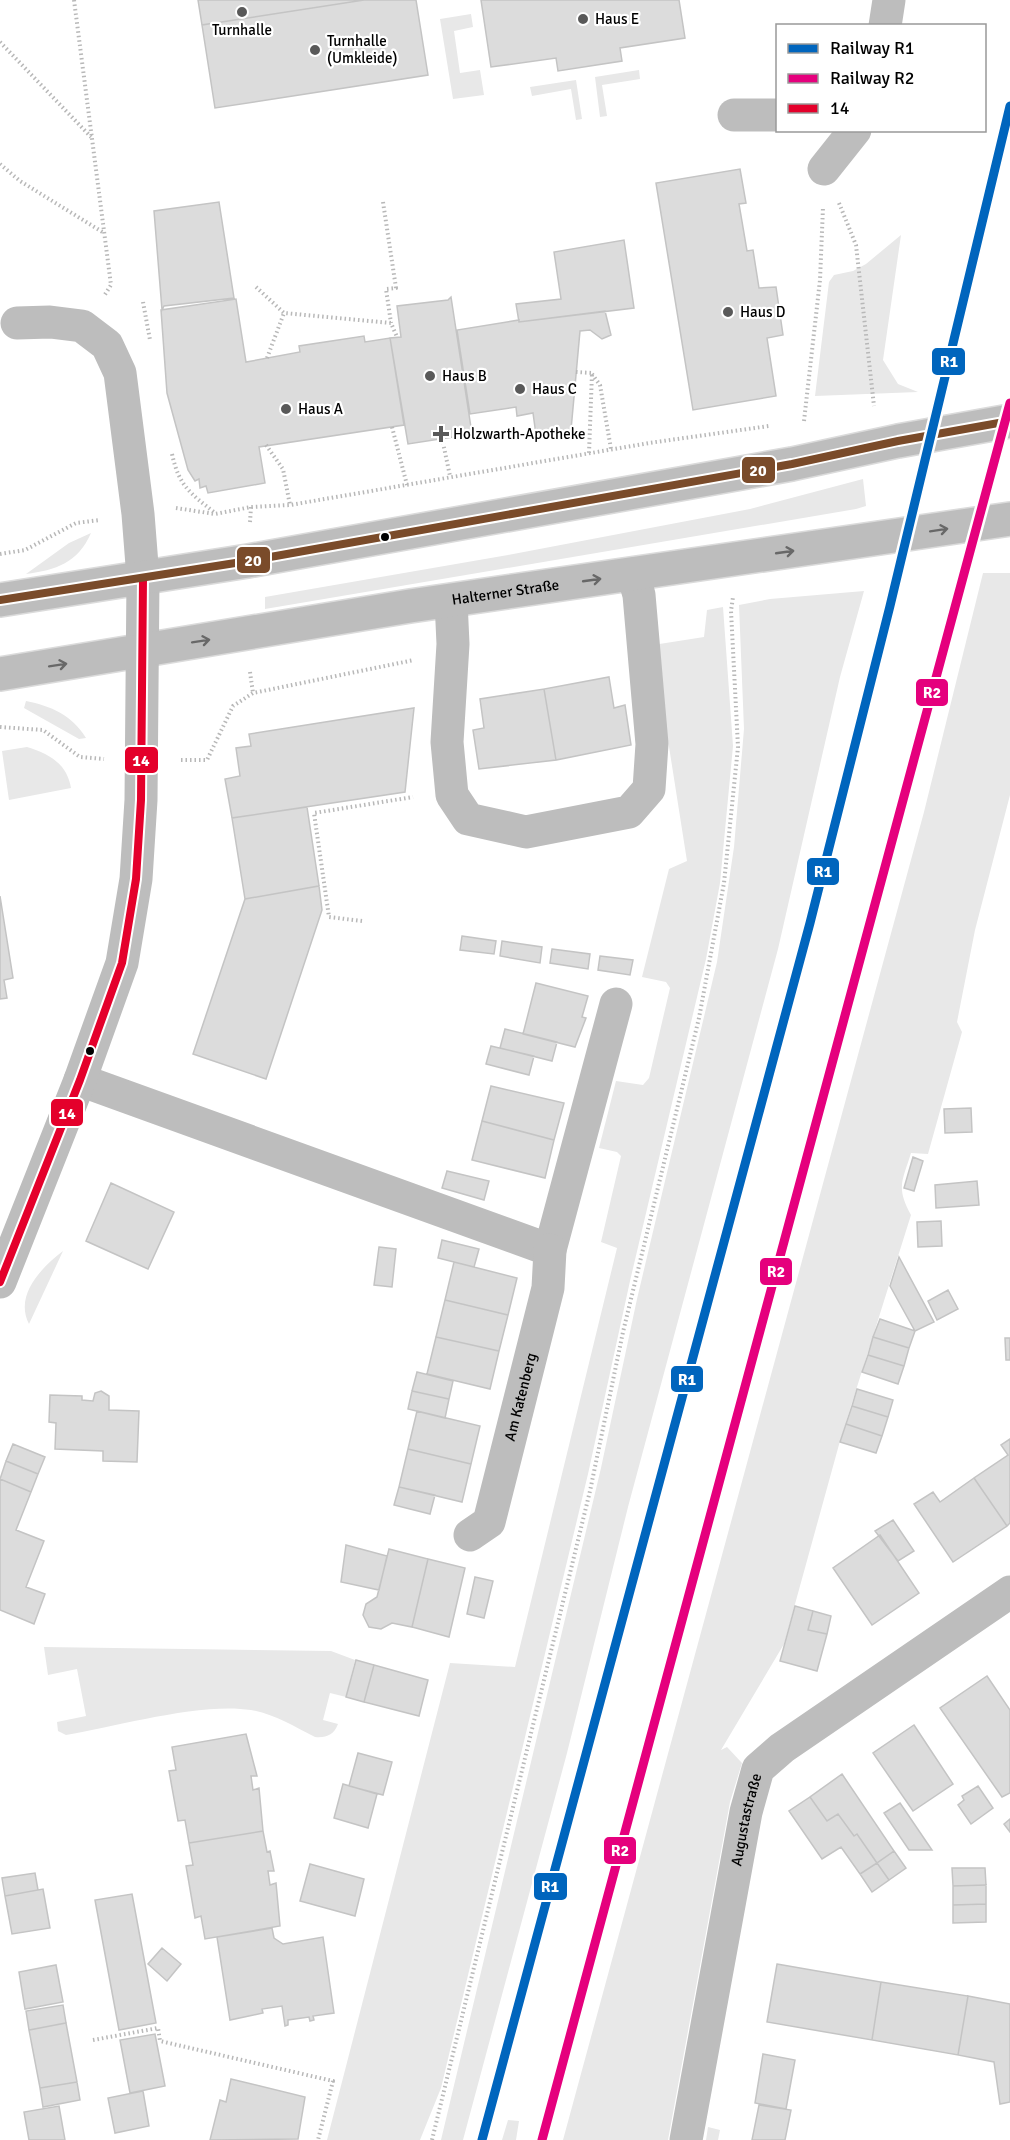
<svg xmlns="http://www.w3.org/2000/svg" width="1010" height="2140" font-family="Signika,sans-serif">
  <rect width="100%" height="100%" fill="#fff"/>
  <!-- green -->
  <path fill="#e8e8e8" d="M471,14L473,27L454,31L460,73L480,70L484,95L453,99L440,19Z
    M639,70L640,79L602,85L607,116L600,117L595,77Z
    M576,80L582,119L576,120L571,89L532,96L530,87Z
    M901,235L883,360L898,384L918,392L815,396L829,282L834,275L853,271L866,264Z
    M863,479L866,506L856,509L265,609V597L508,555L750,509Z
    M91,533C78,563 56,570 26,574L69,543Z
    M983,573H1010V795L975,930L957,1022L962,1032L928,1154L911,1153C902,1182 896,1187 911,1215L840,1441L784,1644L721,1750L727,1747L742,1763L730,1802L668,2140H563L924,812Z
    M864,591L840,677L778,949L628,1507L567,1753L463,2140H441L601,1468L637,1299L717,962L734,847L744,729L739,605L770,599Z
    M723,607L733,746L720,883L706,959L630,1281L588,1474L441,2088L420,2140H327L450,1663L515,1667L617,1248L601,1242L621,1156L617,1152L599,1148L616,1081L643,1085L649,1078L670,988L666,982L642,977L669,869L687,861L653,645L704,637L707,610Z
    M26,701C51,706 72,715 86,738L79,739L31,712L24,708Z
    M27,747C50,754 67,764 71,788L9,800L2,751Z
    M63,1251L29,1324C14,1295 42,1267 63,1251Z
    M44,1647L331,1651L355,1660L346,1697L330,1693L323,1720L338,1724C334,1735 326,1738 315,1737C295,1727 274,1714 251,1710C202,1702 117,1726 66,1735L58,1731L57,1722L86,1716L77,1669L48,1675Z
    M508,2120L519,2121L516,2140H502Z
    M708,2127L720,2130L718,2140H706Z"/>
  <!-- building -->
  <path fill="#dcdcdc" stroke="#c4c4c4" stroke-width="1.5" d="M198,0H364L202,25Z
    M364,0H416L428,75L215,108L202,25Z
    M481,0H679L685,38L620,48L622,61L558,71L556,58L491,67Z
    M740,169L746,203L739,204L747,251L753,250L759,288L776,287L783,335L767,338L776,396L693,410L656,183Z
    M219,202L234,298L164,306L162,310L154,211Z
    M624,240L634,308L519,322L516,304L561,299L554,252Z
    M451,297L472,434L408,444L390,338L401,337L397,306L448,300Z
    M236,299L246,362L300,352L299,346L364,336L365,342L390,338L404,425L259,447L265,483L208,493L206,486L200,488L199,479L195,481L188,470L167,393L161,310Z
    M605,311L611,335L602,339L590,330L580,331L571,430L536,435L533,413L517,416L516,407L470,414L457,330L519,320V322Z
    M609,677L614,708L625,705L631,745L556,760L544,689Z
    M544,689L556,760L479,769L473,730L484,728L480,699Z
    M414,708L405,792L232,818L225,779L240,776L236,748L251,746L249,734Z
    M307,807L319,886L245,899L232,818Z
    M319,886L322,910L266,1079L193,1054L245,899Z
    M0,896L13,978L4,980L7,998L0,999Z
    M462,936L496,941L494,954L460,950Z
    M502,941L542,947L540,963L500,956Z
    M552,949L590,954L588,969L550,963Z
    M600,956L633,960L630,975L598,970Z
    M536,983L588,996L582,1017L586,1018L575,1047L523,1034Z
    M505,1029L557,1042L552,1061L500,1048Z
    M491,1046L534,1056L529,1075L486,1064Z
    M491,1086L564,1103L554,1140L482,1121Z
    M971,1108L972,1132L945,1133L944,1109Z
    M482,1121L554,1140L545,1178L472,1160Z
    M913,1157L923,1161L914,1191L904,1188Z
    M447,1171L489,1181L484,1200L442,1188Z
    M977,1181L979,1205L936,1208L935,1185Z
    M111,1183L174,1212L148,1269L86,1241Z
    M941,1221L942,1246L918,1247L917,1222Z
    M442,1240L479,1249L474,1267L438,1258Z
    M379,1247L396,1249L392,1287L374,1285Z
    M899,1257L934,1322L915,1331L890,1286Z
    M454,1262L517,1278L508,1315L445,1300Z
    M948,1290L958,1309L937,1320L928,1301Z
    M445,1300L508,1315L499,1351L436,1337Z
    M880,1319L915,1331L909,1348L873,1337Z
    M436,1337L499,1351L490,1389L427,1374Z
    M873,1337L909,1348L904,1366L868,1355Z
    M1005,1338H1010V1360H1006Z
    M868,1355L904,1366L898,1384L862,1372Z
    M417,1372L453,1381L449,1399L412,1391Z
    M857,1389L893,1400L888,1417L852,1406Z
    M101,1391L109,1396V1410L139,1411L137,1462L103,1461V1451L55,1449L56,1423L49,1422L50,1395L82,1396V1400L93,1401L95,1393Z
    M412,1391L449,1399L445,1418L408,1409Z
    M852,1406L888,1417L882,1436L846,1424Z
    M417,1411L480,1426L471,1464L408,1449Z
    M846,1424L882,1436L876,1453L840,1442Z
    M1010,1439V1523L1007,1526L974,1478L1008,1455L1001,1445Z
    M13,1444L45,1457L38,1474L6,1461Z
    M408,1449L471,1464L462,1502L399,1487Z
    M6,1461L38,1474L31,1492L0,1479Z
    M974,1478L1007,1526L953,1562L914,1504L933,1492L940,1502Z
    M0,1479L31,1492L16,1530L44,1541L26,1587L45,1594L34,1624L0,1610Z
    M399,1487L435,1495L430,1514L394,1505Z
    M893,1520L914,1551L898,1561L875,1531Z
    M880,1535L919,1593L872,1625L833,1568Z
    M346,1545L387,1556L379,1590L341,1582Z
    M389,1549L428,1559L412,1627L392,1623L381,1629L369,1627L363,1615L366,1604L377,1597Z
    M428,1559L465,1568L449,1637L412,1627Z
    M475,1577L493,1581L484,1618L467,1614Z
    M795,1606L813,1611L808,1630L827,1634L817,1671L780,1661Z
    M813,1611L831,1616L827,1634L808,1630Z
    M356,1660L374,1665L364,1702L346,1697Z
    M374,1665L428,1680L419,1716L364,1702Z
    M987,1676L1010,1710V1793L1002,1797L940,1708Z
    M914,1725L953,1784L913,1811L873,1753Z
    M246,1734L257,1776H251L253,1790L259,1788L263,1831L189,1843L185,1820L178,1821L169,1771L176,1770L172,1747Z
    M358,1753L392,1762L383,1795L349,1786Z
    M842,1774L894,1851L877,1863L857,1834L854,1836L838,1814L827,1821L810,1797Z
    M343,1784L377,1794L368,1828L334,1818Z
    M978,1786L993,1808L971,1824L958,1805L964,1800L962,1796Z
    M810,1797L827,1821L838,1814L854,1836L857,1834L877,1863L860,1874L841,1847L822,1859L789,1811Z
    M900,1803L932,1850H909L884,1813Z
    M1010,1819V1832L1004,1824Z
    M263,1831L267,1852L270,1851L274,1871H268L270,1885L276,1883L280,1926L205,1939L201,1916L195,1918L186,1866L193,1865L189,1843Z
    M894,1851L906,1868L889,1880L877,1863Z
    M877,1863L889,1880L872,1892L860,1874Z
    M310,1864L364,1879L355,1916L300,1901Z
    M952,1868H985L986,1885L953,1886Z
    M35,1873L38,1890L5,1896L2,1878Z
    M986,1885V1904L953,1905V1886Z
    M43,1889L50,1928L12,1934L5,1896Z
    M132,1894L156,2023L119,2030L95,1900Z
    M986,1904V1922L953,1923V1905Z
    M272,1928L274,1938L283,1944L323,1937L334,2013L313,2016L314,2020L310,2021L309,2017L288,2020V2025L285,2026L282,2006L262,2009L263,2013L230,2020L217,1937Z
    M162,1948L181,1964L167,1981L148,1964Z
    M777,1964L881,1982L872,2040L767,2022Z
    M56,1965L63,2002L25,2009L19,1972Z
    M881,1982L968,1996L958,2055L872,2040Z
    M968,1996L1010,2004V2102L1000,2104L994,2062L958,2055Z
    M63,2005L66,2023L29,2030L26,2011Z
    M66,2023L77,2082L40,2088L29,2030Z
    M155,2034L165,2086L130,2093L120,2040Z
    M763,2054L795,2060L786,2109L755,2103Z
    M231,2079L305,2097L298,2139L210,2140L220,2100L226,2102Z
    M77,2082L80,2100L43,2107L40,2088Z
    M143,2091L149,2126L115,2133L108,2098Z
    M759,2105L791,2110L785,2140H752Z
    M59,2106L65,2140H29L24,2112Z"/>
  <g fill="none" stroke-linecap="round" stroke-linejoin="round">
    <!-- major casing -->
    <g stroke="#dbdbdb" stroke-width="36">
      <g id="major">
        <path d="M0,600L248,561L792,464L898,441L1010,421"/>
        <path id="s3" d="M0,674L410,606L1010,519"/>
      </g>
    </g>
    <!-- path -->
    <path stroke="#b8b8b8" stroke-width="4" stroke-dasharray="1.5 3" stroke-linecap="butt" d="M74,0L111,285L104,296
      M0,42L91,137
      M0,164L20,181L104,233
      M383,202L396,288L386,289L391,323
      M839,203L856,245L874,406
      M256,287L284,313L391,323L397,337
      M143,302L150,340
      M267,358L284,313
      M576,372L592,373L589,453
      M592,374L600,385L611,449
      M804,421L820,280L823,207
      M392,427L407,485
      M442,438L450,476
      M266,445L283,469L290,505
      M172,454C179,486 190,493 215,513
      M176,508L215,514L251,507L290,505L649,443L769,426
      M250,522L251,507
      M0,554L25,550L76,523L100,520
      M250,672L253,693
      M0,727L43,730L80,757L104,759
      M181,760H207L233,706L253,693L414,660
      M362,921L329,917L314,813L413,797
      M93,2040L158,2028L160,2041L333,2081L318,2140
      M432,2140L590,1491L623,1332L699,1018L724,883L738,747L731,611L733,597"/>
    <!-- minor -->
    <g stroke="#bdbdbd" stroke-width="33">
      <path d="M885,26L889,0"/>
      <path d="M734,115H778"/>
      <path d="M824,169L855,130"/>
      <path d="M451,601L453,644L447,742L452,795L468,819L526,832L629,812L649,789L652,744L639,595L633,574"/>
      <path d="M80,1080L550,1250L616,1004"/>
      <path d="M0,1282L80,1080L122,963L136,879L141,800L143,578L138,514L120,373L107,345L82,326L50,322L17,323"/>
      <path id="s1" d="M470,1535L489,1522L548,1288L550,1250"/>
      <path id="s2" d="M686,2140L746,1812L758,1769L782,1748L1010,1592"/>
    </g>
    <!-- major -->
    <use href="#major" stroke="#bdbdbd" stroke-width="33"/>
    <!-- rail casing -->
    <g stroke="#bdbdbd" stroke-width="7">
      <path id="rail" d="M542,2140L1010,403"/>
    </g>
    <!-- rail -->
    <use href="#rail" stroke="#fff" stroke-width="4.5" stroke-dasharray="14" stroke-linecap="butt"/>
    <!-- bus-1 casing -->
    <g stroke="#fff" stroke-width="12">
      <path id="bus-1" d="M0,1282L80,1080L122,963L136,879L141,800L143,578"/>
    </g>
    <!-- bus-2 casing -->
    <g stroke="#fff" stroke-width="12">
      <path id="bus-2" d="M0,600L248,561L792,464L898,441L1010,421"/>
    </g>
    <!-- bus-1 -->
    <use href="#bus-1" stroke="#e4002b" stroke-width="8"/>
    <!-- bus-2 -->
    <use href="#bus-2" stroke="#7a4b2a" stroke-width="8"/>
    <!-- rail-1 casing -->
    <g stroke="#fff" stroke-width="14">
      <path id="rail-1" d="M482,2140L810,923L890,606L1010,106"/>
    </g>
    <!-- rail-2 casing -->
    <g stroke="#fff" stroke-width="14">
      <path id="rail-2" d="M542,2140L1010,403"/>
    </g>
    <!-- rail-1 -->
    <use href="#rail-1" stroke="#0065bd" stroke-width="9"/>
    <!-- rail-2 -->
    <use href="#rail-2" stroke="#e5007d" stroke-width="9"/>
  </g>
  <!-- one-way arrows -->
  <defs><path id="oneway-shaft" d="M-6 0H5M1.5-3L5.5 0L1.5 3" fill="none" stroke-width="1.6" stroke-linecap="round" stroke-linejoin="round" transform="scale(1.5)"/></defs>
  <g stroke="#686868">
    <use href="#oneway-shaft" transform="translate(939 530) rotate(-9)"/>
    <use href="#oneway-shaft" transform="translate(785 552) rotate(-8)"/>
    <use href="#oneway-shaft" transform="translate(592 580) rotate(-8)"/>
    <use href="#oneway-shaft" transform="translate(201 641) rotate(-9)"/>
    <use href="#oneway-shaft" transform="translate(58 665) rotate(-9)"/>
  </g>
  <!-- markers -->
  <g fill="#595959" stroke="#fff" stroke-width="2">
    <circle cx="242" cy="12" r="6"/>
    <circle cx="583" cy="19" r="6"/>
    <circle cx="315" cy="50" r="6"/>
    <circle cx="728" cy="312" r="6"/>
    <circle cx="430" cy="376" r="6"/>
    <circle cx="520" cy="389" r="6"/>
    <circle cx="286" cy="409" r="6"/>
    <path d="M438 425h6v6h6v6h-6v6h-6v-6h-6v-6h6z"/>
  </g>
  <g fill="#000" stroke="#fff" stroke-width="2">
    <circle cx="385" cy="537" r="5"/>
    <circle cx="90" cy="1051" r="5"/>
  </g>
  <g text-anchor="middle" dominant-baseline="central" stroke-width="4.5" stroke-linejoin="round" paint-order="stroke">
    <!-- poi labels -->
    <g font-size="15" fill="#000" stroke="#fff" text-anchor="start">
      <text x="595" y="19">Haus E</text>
      <text x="242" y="30" text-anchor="middle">Turnhalle</text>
      <text x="327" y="41">Turnhalle<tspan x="327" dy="17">(Umkleide)</tspan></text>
      <text x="740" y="312">Haus D</text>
      <text x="442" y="376">Haus B</text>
      <text x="532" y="389">Haus C</text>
      <text x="298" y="409">Haus A</text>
      <text x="453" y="434">Holzwarth-Apotheke</text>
    </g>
    <!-- street labels -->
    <g font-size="15" fill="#000" stroke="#fff">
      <text stroke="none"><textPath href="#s3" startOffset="512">Halterner Straße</textPath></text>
      <text stroke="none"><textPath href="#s1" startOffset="152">Am Katenberg</textPath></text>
      <text stroke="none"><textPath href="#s2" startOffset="326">Augustastraße</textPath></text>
    </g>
  </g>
  <g stroke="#fff" stroke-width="2">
    <rect x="931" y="347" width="35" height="29" rx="6" fill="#0065bd"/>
    <rect x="741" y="456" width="35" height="28" rx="6" fill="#7a4b2a"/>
    <rect x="236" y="546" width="35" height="28" rx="6" fill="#7a4b2a"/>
    <rect x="915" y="678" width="34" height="29" rx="6" fill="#e5007d"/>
    <rect x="124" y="746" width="35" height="28" rx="6" fill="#e4002b"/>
    <rect x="806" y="857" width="34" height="29" rx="6" fill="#0065bd"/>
    <rect x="50" y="1098" width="34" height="29" rx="6" fill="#e4002b"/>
    <rect x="759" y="1257" width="34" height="29" rx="6" fill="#e5007d"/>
    <rect x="670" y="1365" width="34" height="28" rx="6" fill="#0065bd"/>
    <rect x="603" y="1836" width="34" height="29" rx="6" fill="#e5007d"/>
    <rect x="533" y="1872" width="35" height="29" rx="6" fill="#0065bd"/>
  </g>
  <g font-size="16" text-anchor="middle" font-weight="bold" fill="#fff">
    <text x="949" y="367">R1</text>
    <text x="758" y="476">20</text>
    <text x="253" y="566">20</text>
    <text x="932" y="698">R2</text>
    <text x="141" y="766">14</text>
    <text x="823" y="877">R1</text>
    <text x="67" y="1119">14</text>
    <text x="776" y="1277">R2</text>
    <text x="687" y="1385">R1</text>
    <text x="620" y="1856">R2</text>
    <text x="550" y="1892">R1</text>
  </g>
  <!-- legend -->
  <rect x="776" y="24" width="210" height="108" fill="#ffffff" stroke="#999999" stroke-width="1.5"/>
  <rect x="788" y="44" width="30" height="9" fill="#0065bd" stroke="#999999" stroke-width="1.5"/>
  <text x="830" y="54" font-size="18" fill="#000000">Railway R1</text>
  <rect x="788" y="74" width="30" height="9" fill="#e5007d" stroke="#999999" stroke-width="1.5"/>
  <text x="830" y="84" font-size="18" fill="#000000">Railway R2</text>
  <rect x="788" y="104" width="30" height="9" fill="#e4002b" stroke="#999999" stroke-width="1.5"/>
  <text x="830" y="114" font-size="18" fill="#000000">14</text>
</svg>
